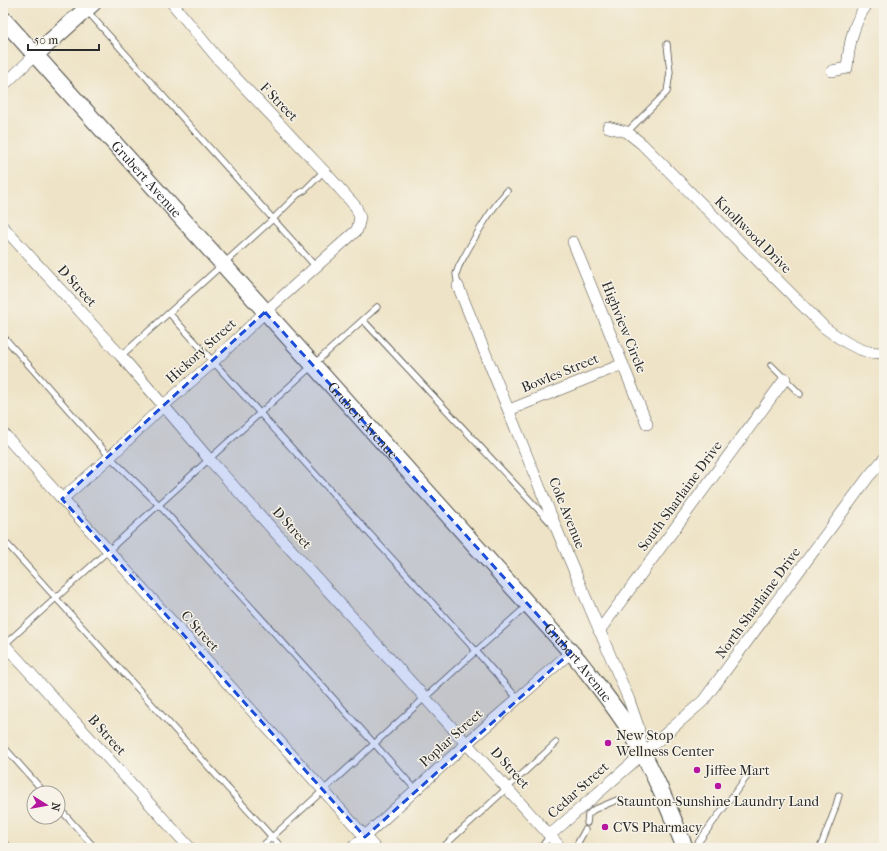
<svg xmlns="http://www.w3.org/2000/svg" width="887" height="851" font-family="'IM FELL French Canon',serif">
  <rect width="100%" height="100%" fill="#f7f3e8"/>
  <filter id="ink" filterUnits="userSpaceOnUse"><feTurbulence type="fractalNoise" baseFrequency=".025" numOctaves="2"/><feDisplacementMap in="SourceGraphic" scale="8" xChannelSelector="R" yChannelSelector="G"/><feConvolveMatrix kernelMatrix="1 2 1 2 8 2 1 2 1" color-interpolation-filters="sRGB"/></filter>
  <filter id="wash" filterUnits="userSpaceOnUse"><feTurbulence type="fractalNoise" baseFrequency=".012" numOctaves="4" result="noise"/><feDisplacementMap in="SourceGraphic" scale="16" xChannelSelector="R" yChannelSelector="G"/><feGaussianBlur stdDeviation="0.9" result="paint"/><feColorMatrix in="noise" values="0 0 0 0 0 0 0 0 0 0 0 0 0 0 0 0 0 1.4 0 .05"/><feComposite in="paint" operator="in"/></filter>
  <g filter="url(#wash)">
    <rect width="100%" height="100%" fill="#eee3c6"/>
  </g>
  <g filter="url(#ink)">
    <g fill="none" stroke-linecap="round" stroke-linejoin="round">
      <!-- lane casing -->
      <g stroke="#484742" stroke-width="7">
        <path id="lane" d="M80,3L316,267
          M627,132L667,92L670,72L667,44
          M458,286L456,274L459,266C473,240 488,213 507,191
          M169,313L476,651L518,699
          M363,320L550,522
          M3,336L110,457L159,505L416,790
          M121,356L273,219L297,195L305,190L324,171
          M771,365L800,394
          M8,545L282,848
          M4,645L377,307
          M3,746L45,793
          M58,807L95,848
          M587,823L588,815L593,810L617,800
          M260,848L476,651L527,606
          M442,848L556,743
          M541,848L550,835
          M575,848L585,830
          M694,848L751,771
          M820,848L834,812L839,795"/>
      </g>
      <!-- street casing -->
      <g stroke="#484742" stroke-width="12">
        <path id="street" d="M832,71L847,68C849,45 853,22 868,3
          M3,86L35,55
          M608,127L627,132L642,144L825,328C840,339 865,357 884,352
          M3,227L121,356L209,459L561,848
          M573,242L647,424
          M458,286L557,530L629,700L638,726L641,744
          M509,410L623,364
          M3,433L375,848
          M62,499L110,457L164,405L213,362L265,312L357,230L360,218L356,207L324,171L219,60L172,3
          M599,631L785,379
          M3,643L190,848
          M550,835L703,701L869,476L884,459
          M3,845L6,848
          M352,848L467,743L571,652"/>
      </g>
      <!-- secondary casing -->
      <g stroke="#484742" stroke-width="18">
        <g id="secondary">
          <path id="s1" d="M3,19L578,660C598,686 619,711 635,739C655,774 670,811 685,848"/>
          <path d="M35,55L93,3"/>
        </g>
      </g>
      <!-- lane -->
      <use href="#lane" stroke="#fff" stroke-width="5.5"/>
      <!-- street -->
      <use href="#street" stroke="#fff" stroke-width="11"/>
      <!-- secondary -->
      <use href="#secondary" stroke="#fff" stroke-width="16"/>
    </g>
  </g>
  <!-- marked area -->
  <path fill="#1d4ed8" fill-opacity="0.2" stroke="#1d4ed8" stroke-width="3" stroke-dasharray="8 5" stroke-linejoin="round" d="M265,312L571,652L365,837L62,499Z"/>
  <!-- markers -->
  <g fill="#b5179e" stroke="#f7f3e8" stroke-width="1.5">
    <circle cx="608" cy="743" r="4"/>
    <circle cx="697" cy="770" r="4"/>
    <circle cx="718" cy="786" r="4"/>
    <circle cx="605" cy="827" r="4"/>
  </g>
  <g text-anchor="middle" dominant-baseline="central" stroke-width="3" stroke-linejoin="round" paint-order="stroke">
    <!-- street labels -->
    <g font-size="14" fill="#2b2b2b" stroke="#f7f3e8">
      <text transform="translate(279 102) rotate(46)">F Street</text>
      <text stroke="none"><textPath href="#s1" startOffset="215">Grubert Avenue</textPath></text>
      <text transform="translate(753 235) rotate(45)">Knollwood Drive</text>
      <text transform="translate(77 286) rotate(48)">D Street</text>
      <text transform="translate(624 327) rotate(68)">Highview Circle</text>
      <text transform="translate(201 351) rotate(-42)">Hickory Street</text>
      <text transform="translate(560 373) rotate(-22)">Bowles Street</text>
      <text stroke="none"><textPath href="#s1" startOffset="539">Grubert Avenue</textPath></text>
      <text transform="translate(680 496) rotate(-54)">South Sharlaine Drive</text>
      <text transform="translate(567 513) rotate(68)">Cole Avenue</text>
      <text transform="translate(292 528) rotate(48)">D Street</text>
      <text transform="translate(758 603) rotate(-54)">North Sharlaine Drive</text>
      <text transform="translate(200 631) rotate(48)">C Street</text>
      <text stroke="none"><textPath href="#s1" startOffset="863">Grubert Avenue</textPath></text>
      <text transform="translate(107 735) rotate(48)">B Street</text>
      <text transform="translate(451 738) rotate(-42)">Poplar Street</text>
      <text transform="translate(510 768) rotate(48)">D Street</text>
      <text transform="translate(578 790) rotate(-42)">Cedar Street</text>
    </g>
    <!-- poi labels -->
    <g font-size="14" fill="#2b2b2b" stroke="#f7f3e8" text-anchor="start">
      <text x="616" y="735">New Stop<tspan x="616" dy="16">Wellness Center</tspan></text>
      <text x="705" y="770">Jiffee Mart</text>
      <text x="718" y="801" text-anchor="middle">Staunton-Sunshine Laundry Land</text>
      <text x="613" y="827">CVS Pharmacy</text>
    </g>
  </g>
  <!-- margin -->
  <rect width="887" height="851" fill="none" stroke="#f7f3e8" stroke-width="16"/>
  <!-- north arrow -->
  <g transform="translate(46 805) rotate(101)"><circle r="19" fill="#f7f3e8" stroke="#a5a39c"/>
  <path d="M0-3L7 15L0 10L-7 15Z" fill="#b5179e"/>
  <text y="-6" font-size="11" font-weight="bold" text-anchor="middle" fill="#2b2b2b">N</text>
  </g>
  <!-- scale -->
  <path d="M28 44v6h71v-6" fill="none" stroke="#2b2b2b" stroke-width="2"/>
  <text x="34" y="44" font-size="12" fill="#2b2b2b" stroke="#f7f3e8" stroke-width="3" paint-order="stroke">50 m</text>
</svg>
